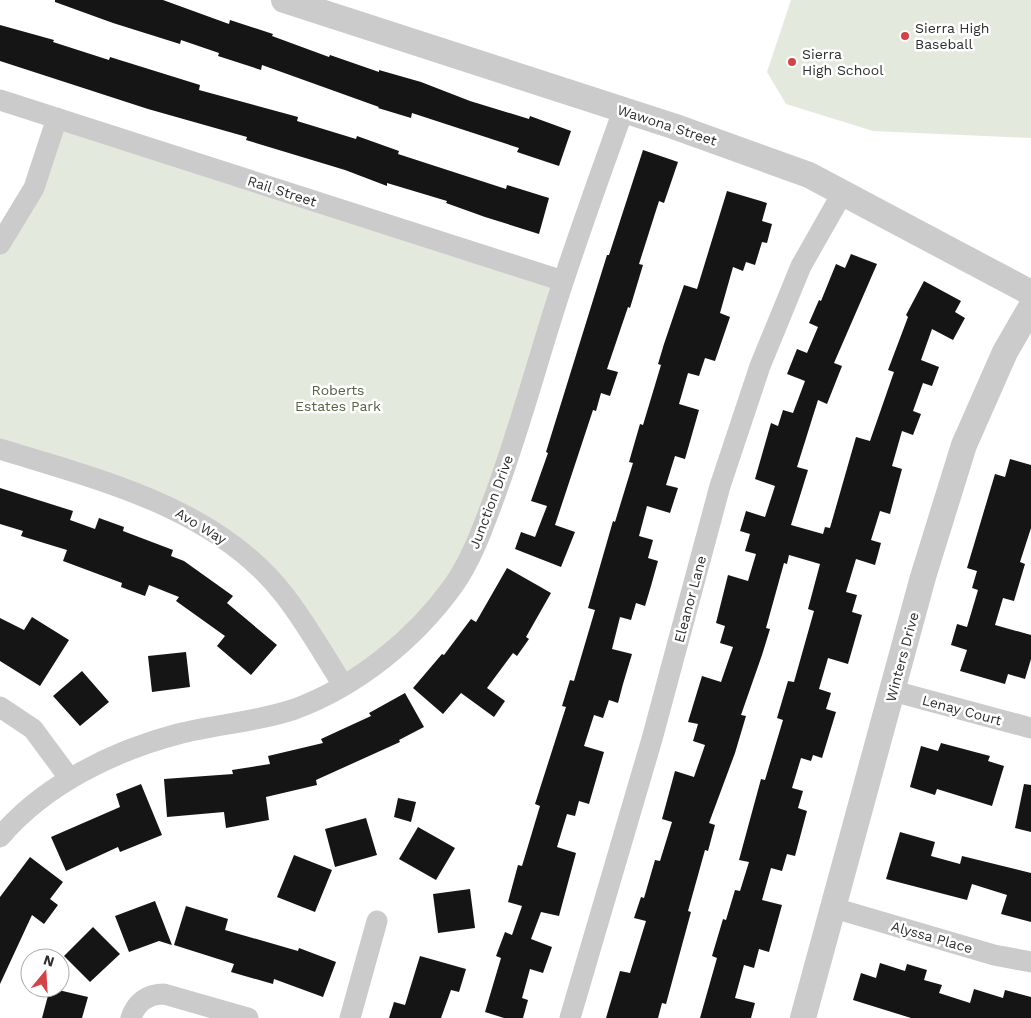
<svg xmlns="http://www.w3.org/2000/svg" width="1031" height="1018" font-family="'Work Sans',sans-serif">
  <rect width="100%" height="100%" fill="#fff"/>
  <!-- green -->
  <path fill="#e3eadd" d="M791,0H1031V138L873,131L786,104L767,72Z
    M57,118L563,281L454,585L343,685L285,595L216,532L0,449V244Z"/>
  <!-- building -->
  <path fill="#151515" d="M55,0H163L229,24L230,20L273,34L272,36L329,57L330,55L379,72V70L421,82L470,101L529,119L530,116L571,131L559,166L517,152L519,148L412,113L411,118L378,108L379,107L262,65L261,70L218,56L219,53L181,40L180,44L113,23L55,2Z
    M0,25L54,40L53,42L109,60L110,57L200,85L199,90L298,117L297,121L356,139L357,136L399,151L398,154L506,189L507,185L549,198L539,234L485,217L446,203L447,201L387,183V186L345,170L246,140L247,137L148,109L0,61Z
    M643,150L678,162L664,203L659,201L639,264L643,265L630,308L628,307L607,369L618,372L610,396L601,393L596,411L593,410L555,525L575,532L561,567L515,549L521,532L535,537L547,506L531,501L548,453L546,452L607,255H609Z
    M727,191L767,203L762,221L772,224L767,243L762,242L755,265L746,262L743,271L733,267L720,313L730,317L715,361L705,358L699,376L688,373L679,404L699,410L685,459L675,456L666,485L678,488L670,513L647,506L639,536L653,540L648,558L658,561L651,586L645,606L636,603L631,620L620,617L612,649L632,654L623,684L618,703L609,700L603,718L594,715L584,746L604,752L589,804L579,801L575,816L567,814L557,847L576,853L569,879L559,916L541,912L531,939L552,947L543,973L530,969L522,998L528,1000L523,1018H504L485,1012L501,958L496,956L505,932L512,935L522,906L508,902L518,865L522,866L540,806L535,804L566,707L562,706L570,680L574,681L595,610L588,608L613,521L615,522L633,463L629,462L640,424L643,425L661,365L658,364L664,344L684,285L697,289Z
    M851,254L877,264L834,363L842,366L827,404L818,400L797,467L808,470L791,525L823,534L825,527L830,528L856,437L870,441L894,372L888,370L908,317L906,315L924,281L961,301L955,312L965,318L953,340L932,329L921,360L939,367L932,386L923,383L913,411L921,414L913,435L902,431L892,466L902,469L895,495L890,514L880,511L871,540L881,543L875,565L856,559L846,592L857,595L852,612L862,615L848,664L828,658L819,689L831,693L826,709L836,712L822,758L813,755L811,761L801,758L792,788L803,791L798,808L807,811L795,856L787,854L782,871L771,868L762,900L782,905L774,934L769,952L759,949L754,968L744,965L735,998L755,1003L751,1018H700L717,958L712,956L723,919L726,920L735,890L740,891L749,862L739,860L761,779L765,780L783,720L777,718L788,681L794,682L814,611L808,609L820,564L789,555L787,564L784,563L766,628L770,629L762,655L741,715L746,716L735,753L709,823L715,825L708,851L705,850L688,911L691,912L666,1004L662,1003L658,1018H606L620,971L630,973L646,921L634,918L641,897L644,898L655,860L660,861L672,822L662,819L675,771L694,777L705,745L693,741L698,724L688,722L702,676L721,682L733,647L720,643L725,626L716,623L728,575L748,581L756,554L745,551L750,534L740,531L746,511L765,517L775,486L755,479L771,423L778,426L783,410L793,413L805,381L787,374L797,349L807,353L818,327L809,323L819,300L821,301L836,264L845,268Z
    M1010,459L1031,465V528L1020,562L1025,564L1014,601L1003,598L995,625L1031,635V659L1025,679L1008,674L1005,684L960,671L967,650L951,645L957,624L967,627L978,590L972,588L977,571L967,568L995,474L1005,477Z
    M0,488L73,511L70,520L95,529L99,518L124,527L123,531L173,550L171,556L184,561L233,596L227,603L277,645L251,675L217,646L225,636L176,601L179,597L149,585L145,596L121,587L122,583L63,561L67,550L21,536L23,531L0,524Z
    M507,568L551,593L526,637L529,639L517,656L513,653L487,688L505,701L494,717L461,693L443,714L413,688L442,654L444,655L471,619L476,622Z
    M32,617L69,640L40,686L0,661V618L24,630Z
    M186,652L190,687L152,692L148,656Z
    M82,671L109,702L80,726L53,696Z
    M405,693L424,727L399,740L400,742L316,780L317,785L266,797L269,820L226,828L224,812L167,817L164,779L233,774L232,770L270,764L268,756L323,743L321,739L371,716L369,713Z
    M941,743L990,756L988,761L1004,766L992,806L937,789L935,795L910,787L921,746L938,751Z
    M141,784L162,835L120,852L118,847L66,871L51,837L120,807L116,794Z
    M1024,784L1031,785V832L1015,828Z
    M398,798L416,802L411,822L394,817Z
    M366,818L377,855L335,867L325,829Z
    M418,827L455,848L436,880L399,859Z
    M900,832L935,842L931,856L960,864L962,856L1031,873V922L1001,914L1007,895L972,884L967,900L886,879Z
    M294,855L332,870L315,912L277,897Z
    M30,857L63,882L50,899L58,905L44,924L32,915L0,984V897Z
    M470,889L475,928L438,933L433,894Z
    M155,901L172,945L159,941L129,952L115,916Z
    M186,906L228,919L225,930L298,951L299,948L336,962L323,997L274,979L273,984L231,972L234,964L174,945Z
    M93,927L120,954L90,982L64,956Z
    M420,956L466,969L459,992L451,990L441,1018H389L394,1002L405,1005Z
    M880,963L905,971L907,964L927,970L924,980L942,985L939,993L970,1003L974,989L1003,998L1005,990L1031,997V1018H911L853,1000L861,973L876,978Z
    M50,988L88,997L82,1018H42Z"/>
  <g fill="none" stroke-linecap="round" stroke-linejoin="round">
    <!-- minor -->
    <path stroke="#cbcbcb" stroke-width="21" d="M0,100L563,281
      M0,244L34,188L57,118
      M0,449C100,480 218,508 285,596C306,623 324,655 343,685
      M893,691L1031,728
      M0,707L33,729L70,779
      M0,837C44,785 113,751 178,734C217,724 257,722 295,709C357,686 415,639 453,586C470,562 481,533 491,506C514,446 531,384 550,323C572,251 598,181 623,111
      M834,908L994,955L1031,962
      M131,1018C136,1002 148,994 164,994L248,1018
      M350,1018L377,921
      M570,1018L652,739L720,486L760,366L801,266L843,192"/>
    <!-- tertiary -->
    <path stroke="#cbcbcb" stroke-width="26" d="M284,0L673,126L809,175L1031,293
      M803,1018L923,577L964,445L1005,352L1031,307"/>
  </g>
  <!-- markers -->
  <g fill="#d44146" stroke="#fff" stroke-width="2">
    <circle cx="905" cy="36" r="5"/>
    <circle cx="792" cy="62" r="5"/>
  </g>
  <g text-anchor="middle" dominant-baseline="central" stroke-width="5" stroke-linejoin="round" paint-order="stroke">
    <!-- poi labels -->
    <g font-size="14" fill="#2e2e2e" stroke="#fff" text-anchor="start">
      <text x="915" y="28">Sierra High<tspan x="915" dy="16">Baseball</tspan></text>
      <text x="802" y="54">Sierra<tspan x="802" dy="16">High School</tspan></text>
    </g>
    <!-- street labels -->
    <g font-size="14" fill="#2e2e2e" stroke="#fff">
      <text transform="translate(667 125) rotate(18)">Wawona Street</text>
      <text transform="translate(282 191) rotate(18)">Rail Street</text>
      <text transform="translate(491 502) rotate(-69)">Junction Drive</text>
      <text transform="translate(201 526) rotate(31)">Avo Way</text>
      <text transform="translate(690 599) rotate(-75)">Eleanor Lane</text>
      <text transform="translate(902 657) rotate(-75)">Winters Drive</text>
      <text transform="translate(962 710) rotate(15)">Lenay Court</text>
      <text transform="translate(932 937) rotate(16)">Alyssa Place</text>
    </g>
    <!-- park labels -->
    <g font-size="14" fill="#506540" stroke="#fff">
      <text x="338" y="390">Roberts<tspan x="338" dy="16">Estates Park</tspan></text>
    </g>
  </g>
  <!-- north arrow -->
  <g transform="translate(45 973) rotate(18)"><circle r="24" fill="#ffffff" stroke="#ababab"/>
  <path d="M0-4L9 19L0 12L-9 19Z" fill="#d44146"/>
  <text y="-8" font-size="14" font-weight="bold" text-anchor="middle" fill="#2e2e2e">N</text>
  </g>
</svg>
